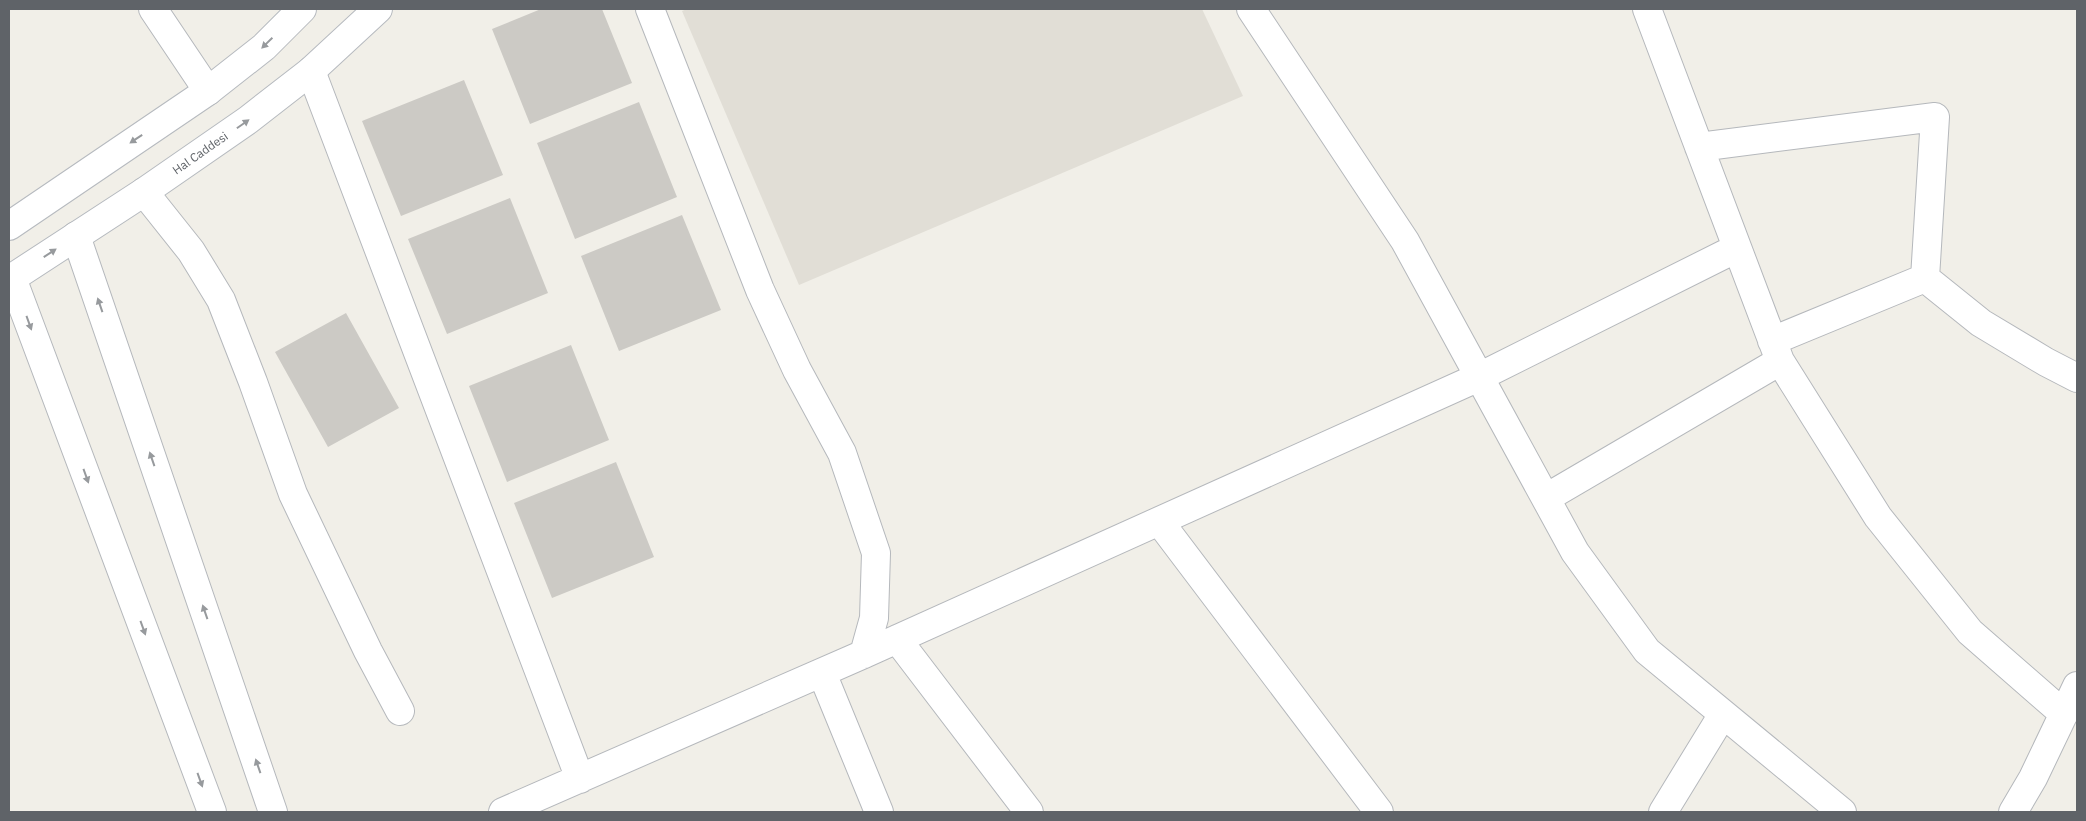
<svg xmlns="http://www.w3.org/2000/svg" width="2086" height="821" font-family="'IBM Plex Sans',sans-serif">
  <rect width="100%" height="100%" fill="#f1efe8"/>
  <!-- education -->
  <path fill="#e1ded6" d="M687,9H1202L1243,96L799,285L682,11Z"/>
  <!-- building -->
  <path fill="#cccac5" d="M541,9H602L632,83L530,124L492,29Z
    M464,80L503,175L401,216L362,121Z
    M639,102L677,197L575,239L537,143Z
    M510,198L548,293L447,334L408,239Z
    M682,215L721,310L619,351L581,256Z
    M346,313L399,408L328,447L275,352Z
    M571,345L609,440L507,482L469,386Z
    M616,462L654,557L552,598L514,503Z"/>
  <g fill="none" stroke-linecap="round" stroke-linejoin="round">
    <!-- street casing -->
    <g stroke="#b5b8bc" stroke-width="30">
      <path id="street" d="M153,9L208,91
        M650,9L760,290L797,370L842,453L876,553L874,618L864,654
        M1251,9L1405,241L1575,552L1647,651L1842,812
        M1647,9L1780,361L1878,517L1970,632L2064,714
        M311,71L580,779
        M1699,147L1935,117L1925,278
        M144,192L191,251L221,300L253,382L293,494L368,651L400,711
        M76,236L273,812
        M12,278L212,812
        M1925,278L1981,323L2046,362L2077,378
        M1772,341L1925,278
        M1546,498L1780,361
        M1159,521L1379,812
        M897,639L1029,812
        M822,673L879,812
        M503,812L864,654L1479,377L1737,248
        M1663,812L1723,714
        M2013,812L2033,778L2077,686"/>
    </g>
    <!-- secondary casing -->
    <g stroke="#b6babf" stroke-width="30">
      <path id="secondary" d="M9,226L208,91L264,47L302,9
        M9,280L144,192L248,120L311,71L378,9"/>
    </g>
    <!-- street -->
    <use href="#street" stroke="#fff" stroke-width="28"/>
    <!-- secondary -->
    <use href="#secondary" stroke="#fff" stroke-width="28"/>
  </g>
  <!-- one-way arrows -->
  <defs><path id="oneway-solid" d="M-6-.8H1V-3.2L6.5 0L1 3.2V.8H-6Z" transform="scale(1.25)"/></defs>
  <g fill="#979a9d">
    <use href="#oneway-solid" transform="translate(267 43) rotate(136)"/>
    <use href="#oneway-solid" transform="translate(243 124) rotate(-35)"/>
    <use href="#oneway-solid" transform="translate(136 139) rotate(146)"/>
    <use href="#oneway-solid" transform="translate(50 253) rotate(-33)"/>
    <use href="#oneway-solid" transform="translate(100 305) rotate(-109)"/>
    <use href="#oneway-solid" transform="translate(29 323) rotate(70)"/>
    <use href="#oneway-solid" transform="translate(152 459) rotate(-109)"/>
    <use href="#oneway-solid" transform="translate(86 476) rotate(70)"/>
    <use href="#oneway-solid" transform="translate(205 612) rotate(-109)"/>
    <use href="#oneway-solid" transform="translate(143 628) rotate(70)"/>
    <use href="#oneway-solid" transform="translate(258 766) rotate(-109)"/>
    <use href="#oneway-solid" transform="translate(200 780) rotate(70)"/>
  </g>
  <g text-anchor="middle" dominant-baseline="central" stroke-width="4" stroke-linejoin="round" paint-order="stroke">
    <!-- street labels -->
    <g font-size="12" fill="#5f6368" stroke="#fff">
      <text transform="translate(200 153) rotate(-35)">Hal Caddesi</text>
    </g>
  </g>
  <!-- border -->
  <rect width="2086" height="821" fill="none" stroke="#5f6368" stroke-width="20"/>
</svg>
